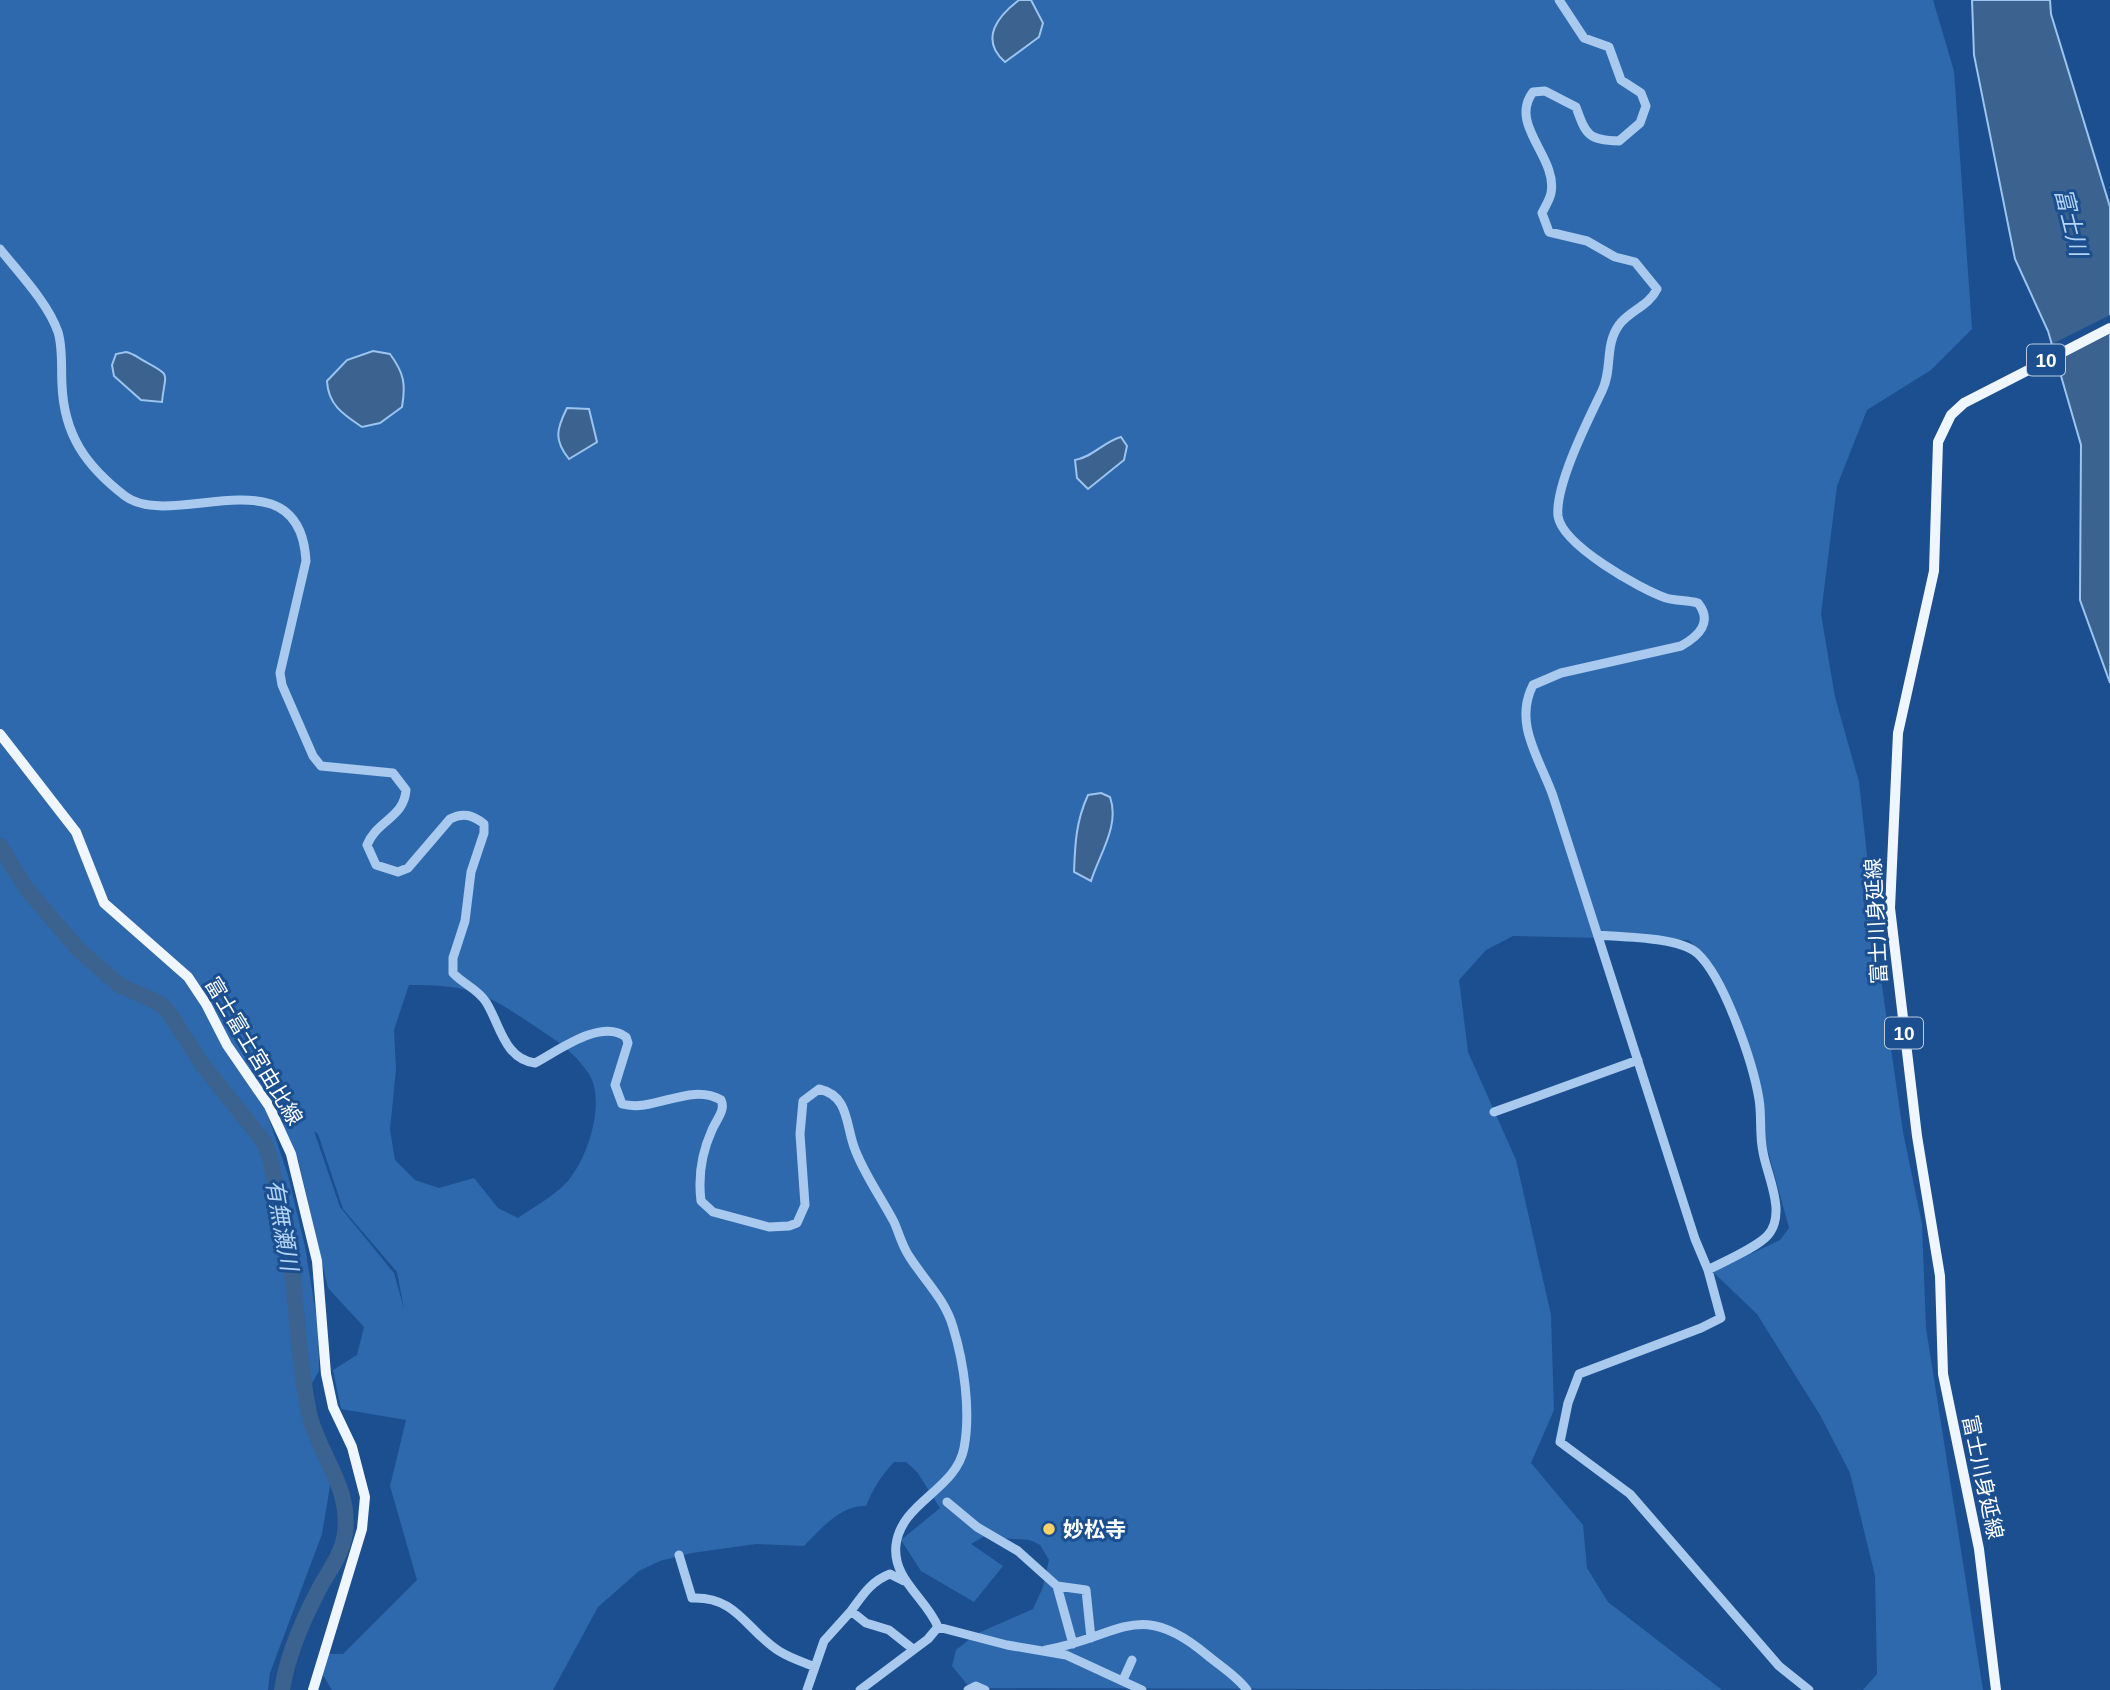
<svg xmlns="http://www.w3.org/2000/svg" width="2110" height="1690" font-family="Arial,'Noto Sans JP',sans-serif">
  <rect width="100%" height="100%" fill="#1b4f8f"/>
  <!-- green -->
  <path fill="#2e69ad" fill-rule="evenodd" d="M0,0H1933L1954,71L1972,329L1931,370L1867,410L1837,486L1821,614L1835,697L1859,782L1879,965L1903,1132L1922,1224L1926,1328L1983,1690H1863L1877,1674L1875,1576L1850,1473L1820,1415L1757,1314L1713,1272L1780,1240L1789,1228L1766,1144L1753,1062L1718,974L1689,940L1513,936L1486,950L1459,980L1468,1052L1516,1160L1551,1315L1554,1410L1531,1463L1583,1525L1587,1568L1608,1602L1722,1690L970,1688L952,1666L956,1650L976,1634L1033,1609L1043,1587L1049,1560L1040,1545L1030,1540L983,1537L971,1544L1003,1566L974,1602L921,1571L901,1540L940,1508L917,1472L906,1462H894C881,1476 873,1489 866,1506C841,1504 820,1530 804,1546L756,1544L692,1553L660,1561L639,1571L598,1607L553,1690H332L323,1675L329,1654H343L417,1580L390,1486L406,1420L341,1409L333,1370L357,1355L364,1327L328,1288L298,1159L271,1110H266L288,1175L305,1247L318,1327L319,1371L307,1392L330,1486L322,1534L270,1673L268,1690H0ZM409,985C470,985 484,992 533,1025C554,1039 575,1052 589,1074C607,1103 586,1166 562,1187C549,1199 532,1208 518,1218L498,1208L474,1178L439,1188L415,1180L395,1160L390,1130L396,1069L394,1030ZM314,1131L318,1134L343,1209L397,1272L404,1309L394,1273L340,1207Z"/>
  <!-- water -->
  <path fill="#3c6290" stroke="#9cc4f0" stroke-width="2" d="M1019,0H1031L1043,23L1039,37L1005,62C979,39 998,16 1019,0Z
    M1972,0H2050L2051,14L2110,207V683L2080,600L2081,445L2048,331L2015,259L1974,55Z
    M373,351L390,354C404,373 406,384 402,407L380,423L362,427C344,415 328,405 327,381L347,360Z
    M126,352C135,354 138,358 146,362C172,376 165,372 162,402L141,400L114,376L112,365L116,354Z
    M567,408L589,409L597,442L569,459C554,440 556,430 567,408Z
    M1121,437L1127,446L1124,460L1088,489L1077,478L1075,460C1093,457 1103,442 1121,437Z
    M1101,793L1110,797C1120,825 1100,853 1091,881L1074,872C1075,844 1076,821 1088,795Z"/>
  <!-- pier -->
  <path fill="#1b4f8f" d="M2110,315V334L2053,362L2048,346Z"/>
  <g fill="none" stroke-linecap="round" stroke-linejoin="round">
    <!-- river -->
    <path stroke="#3c6290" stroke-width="16" d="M0,846L26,888L77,948L119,985L159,1003L168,1011L202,1064L264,1142C277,1173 277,1203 282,1235C284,1247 290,1259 292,1271C298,1318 299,1366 309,1413C318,1454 351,1486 345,1533C342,1557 325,1575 316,1595C301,1624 287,1658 282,1690"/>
    <!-- minor -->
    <path stroke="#a9c9ee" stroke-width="9" d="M1559,0L1584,38L1609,47L1621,80L1641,93L1646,106L1640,123L1619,141C1588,140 1586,135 1576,107L1545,91L1533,92C1508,125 1558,157 1551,193C1550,199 1545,207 1542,213L1549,232L1587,241L1615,257L1635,262L1657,289C1648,307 1630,310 1619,325C1604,346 1613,369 1602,391C1588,420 1555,485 1558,516C1562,545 1640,589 1666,598C1676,601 1687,600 1698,603C1713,622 1699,636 1681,646L1561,673L1533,685C1513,724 1540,759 1553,796L1695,1239L1708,1270L1721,1318L1701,1328L1579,1374L1568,1403L1560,1442L1630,1494L1779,1666L1809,1690
      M0,249C19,273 48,303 58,332C63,348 61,369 62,385C64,435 86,466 125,496C172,532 300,450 306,561L280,673L282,685L313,756L321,766L393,773L406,790C404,818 377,820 367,845L376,865L398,872L408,868L450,819C463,812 473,815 484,824V833L471,872L465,921L453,958V973C463,984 478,989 486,1002C500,1024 504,1059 535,1063C558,1051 601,1018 626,1037L628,1043L615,1085L622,1104C654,1113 690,1082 721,1100C726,1110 716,1120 712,1130C702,1152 698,1177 701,1201L713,1212L769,1227L789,1226L797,1223L805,1205L800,1134L803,1101L819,1089C851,1096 845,1128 856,1152C866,1177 882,1199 894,1222C899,1233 902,1246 909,1256C924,1280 945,1299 953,1327C964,1363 971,1411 964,1448C956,1490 901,1502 896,1545C892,1579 926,1598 938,1627L928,1639L860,1690
      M1598,935C1624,937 1678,937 1697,953C1724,977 1753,1063 1759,1099C1762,1116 1759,1134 1763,1152C1767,1176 1787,1213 1768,1235C1758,1247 1723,1262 1708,1270
      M1494,1112L1638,1060
      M947,1502L977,1527L1018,1551L1057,1586L1086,1590L1091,1638
      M679,1555L692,1598C737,1596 746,1630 779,1651C790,1658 803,1662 815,1667
      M1057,1586L1073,1644
      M851,1611C862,1596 871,1581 890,1574L904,1581
      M938,1627L1007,1645L1066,1655L1142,1690
      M1046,1650C1120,1637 1138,1597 1207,1655C1220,1666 1237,1676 1247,1690
      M1123,1680L1132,1660
      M807,1690L824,1641L851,1611L866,1623L889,1630L913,1649
      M968,1690L976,1686L985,1690"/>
    <!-- major -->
    <path stroke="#f0f6ff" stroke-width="10" d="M0,734L76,832L104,903L188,977L206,1004L227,1045L269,1106L291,1154L317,1261L326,1374L333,1407L352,1447L365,1497L362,1529L313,1690
      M1996,1690L1979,1549L1943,1374L1940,1276L1917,1136L1890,908L1898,733L1934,571L1938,442L1951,415L1964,403L2110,328"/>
  </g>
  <!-- markers -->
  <circle fill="#ffd166" stroke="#1b4f8f" stroke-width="2.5" cx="1049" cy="1529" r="7"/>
  <g text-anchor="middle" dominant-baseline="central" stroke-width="6" stroke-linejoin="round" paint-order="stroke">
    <!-- shield labels -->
    <g fill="#1b4f8f" stroke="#bbcadd" stroke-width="2">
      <rect x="2027" y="344.5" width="38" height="31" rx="5"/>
      <rect x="1885" y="1017.5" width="38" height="31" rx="5"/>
    </g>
    <g font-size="19" font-weight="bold" fill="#fff">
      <text x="2046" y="360">10</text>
      <text x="1904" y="1033">10</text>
    </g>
    <!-- street labels -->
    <g font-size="21" fill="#fff" stroke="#1b4f8f">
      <text transform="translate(1876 921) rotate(-93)">富士川身延線</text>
      <text transform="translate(254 1051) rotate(59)">富士富士宮由比線</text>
      <text transform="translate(1983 1477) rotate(78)">富士川身延線</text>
    </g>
    <!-- poi labels -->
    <g font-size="21" font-weight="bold" fill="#fff" stroke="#1b4f8f" text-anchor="start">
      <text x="1063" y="1529">妙松寺</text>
    </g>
    <!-- water labels -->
    <g font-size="23" font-style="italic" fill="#b5d3f5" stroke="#1b4f8f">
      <text transform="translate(2071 222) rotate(76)">富士川</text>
      <text transform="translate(282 1225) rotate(80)">有無瀬川</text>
    </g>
  </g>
</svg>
